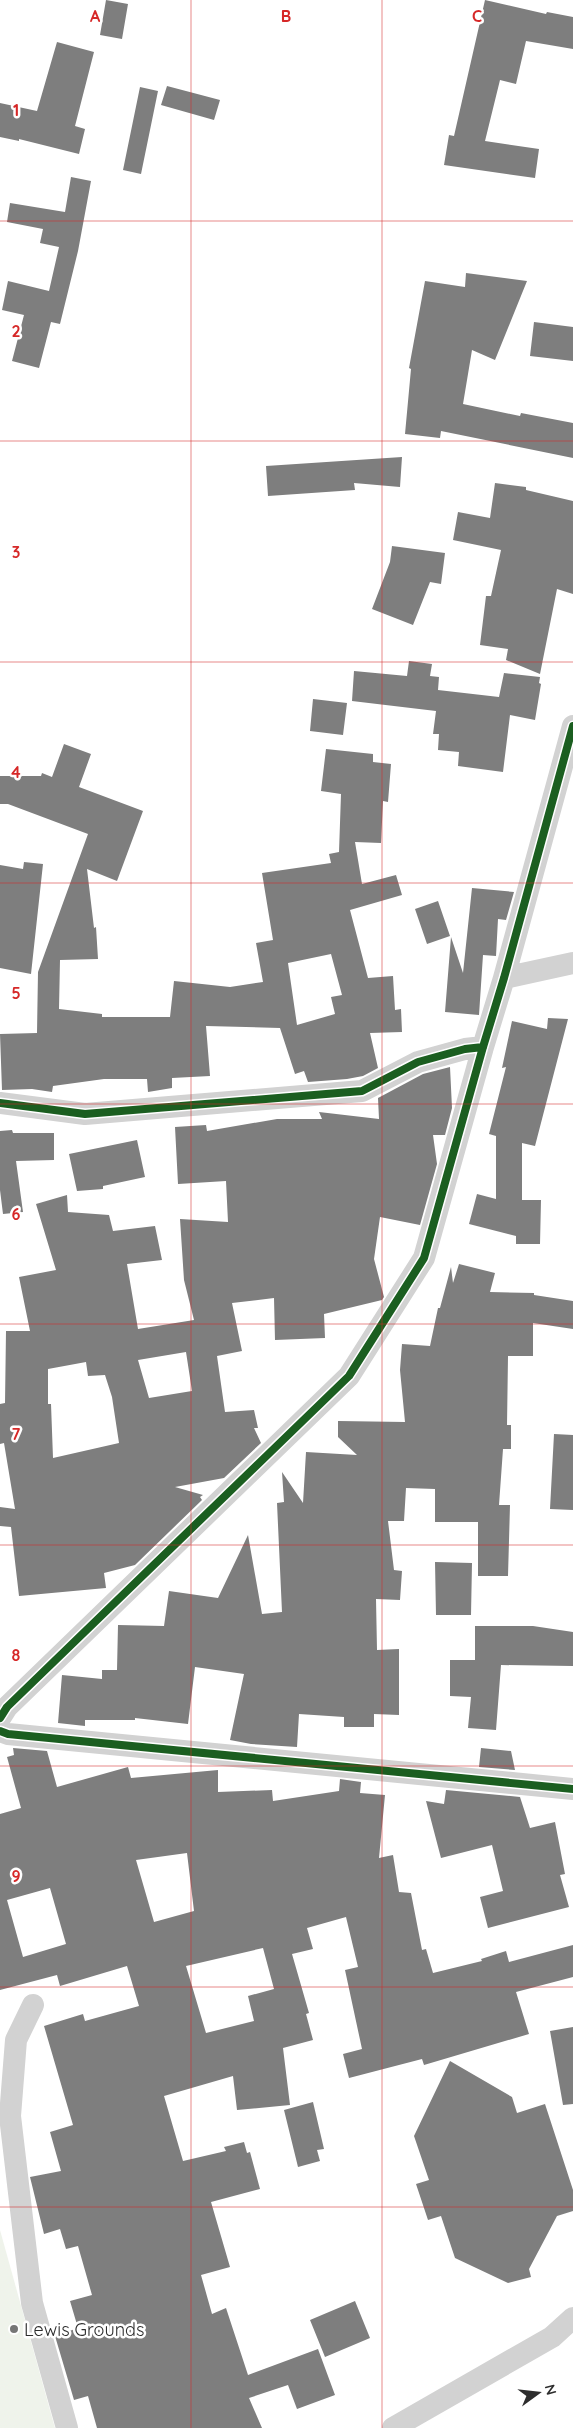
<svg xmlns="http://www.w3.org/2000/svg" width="573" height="2428" font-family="Quicksand,sans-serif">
  <rect width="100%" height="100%" fill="#fff"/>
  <!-- green -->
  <path fill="#eff3eb" d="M0,2230L55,2428H0Z"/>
  <!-- building -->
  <path fill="#7e7e7e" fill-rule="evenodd" d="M106,0L128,4L122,39L100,35Z
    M485,0L546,14L547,12L573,17V49L526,41L516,84L500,80L485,141L539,149L535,178L444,165L449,135L454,136Z
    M57,42L94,52L75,126L85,129L79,154L19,139V141L0,137V103L37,111Z
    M167,86L220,100L214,120L161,105Z
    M140,87L158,91L141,174L123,170Z
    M71,177L91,181L78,251L60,324L51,322L39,368L12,361L24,315L2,310L8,281L49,291L59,247L40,243L43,229L7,222L10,203L65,212Z
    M466,273L527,281L495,360L472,350L463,404L520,416L521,413L573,423V458L441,431L440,438L405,434L411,369L409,368L425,281L465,287Z
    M534,322L573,327V361L530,356Z
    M402,457L400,487L354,483L355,490L268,496L266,466Z
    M495,483L526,487V490L573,501V594L557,589L540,674L506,660L508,649L480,645L486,596H491L501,550L453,540L458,512L490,518Z
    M392,546L445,553L441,584L430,582L413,625L372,609L390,562Z
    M409,661L432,664L430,676L439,677L438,690L499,697L504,673L540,677L539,683L541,684L535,720L510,715L503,772L458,766L459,752L438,750L439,734H433L436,711L352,701L354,671L407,676Z
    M313,699L347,703L343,735L310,731Z
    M64,744L91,754L79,787L143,811L117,881L87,869L94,928L96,927L98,959L60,960L59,1009L102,1014V1017H170L174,981L230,987L263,982L256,943L273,940L262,873L331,863L329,854L339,852L341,794L321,791L326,749L373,754V762L391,764L388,802L383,801L381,843L355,842L362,884L396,875L402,895L350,910L368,978L393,976L395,1010L401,1009L402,1032L370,1033L378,1068L363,1076L347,1079L308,1082L304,1071L295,1074L280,1028L206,1026L210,1076L172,1078V1088L148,1092L147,1079H104L53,1086L52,1092L32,1089L2,1090L0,1034L37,1033L38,972L88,834L8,804H0V776H41L42,773L52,777ZM331,954L342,995L331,997L335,1014L297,1025L288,963Z
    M24,862L43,864L31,974L0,968V865L23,869Z
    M472,888L514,892L506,920L498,919L496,956L483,955L479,1015L445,1012L451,937L463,973Z
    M438,901L450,936L427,944L415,909Z
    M548,1018L568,1019L535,1146L522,1143V1200H541L540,1244H516V1236L469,1224L477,1194L496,1199V1136L489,1134L506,1067L502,1068L512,1021L547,1029Z
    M450,1067L452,1108L445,1135H433L437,1164L420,1225L380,1217L374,1259L384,1297L382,1300L324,1314L325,1338L275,1340L274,1298L232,1303L242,1351L217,1356L225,1412L254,1410L258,1428H254L261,1443L224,1478L175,1487L203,1495L200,1497L202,1500L135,1565L104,1573L106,1588L19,1596L11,1527L0,1526V1507L15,1509L4,1443L0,1444V1404L5,1403L6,1331H30L19,1277L56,1270L36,1204L67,1195L68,1212L109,1215L113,1231L155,1226L162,1260L127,1264L138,1329L194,1320L184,1280L180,1219L228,1222L226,1181L178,1184L175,1127L206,1125L207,1131L277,1119H322L319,1112L379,1119L378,1098L423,1074ZM186,1352L192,1391L149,1398L138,1360ZM86,1362L88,1376L105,1375L112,1397L119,1443L53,1458L51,1404H48V1369Z
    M12,1130L13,1133H54V1160L16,1161L23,1212L3,1214L0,1190V1131Z
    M137,1140L145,1177L103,1186V1189L77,1191L69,1154Z
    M459,1264L495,1273L490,1292L534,1293V1295L573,1301V1329L533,1323V1356H508L507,1425H511V1449H503L499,1505H510L508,1576H478V1522H435V1489L406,1488L404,1521H388L394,1570L402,1571L400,1600L376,1599L377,1650L399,1649V1715L374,1714V1727H344V1717L299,1714L297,1747L251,1744L230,1740L244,1674L195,1667L188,1724L135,1718V1720H85V1726L58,1723L62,1675L102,1679V1670H117L118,1625L164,1626L169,1591L218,1598L248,1535L262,1614L282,1612L277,1503L284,1502L282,1472L303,1503L306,1452L357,1455L338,1437V1421L405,1422L400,1370L402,1344L430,1346L438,1308H440L451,1267L453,1283Z
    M554,1434L573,1435V1510L550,1509Z
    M435,1562L472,1563L471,1615H436Z
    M475,1626H533L573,1632V1666L501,1665L496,1730L468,1728L471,1697L450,1696V1660H475Z
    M13,1748L47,1751L57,1787L128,1767L131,1778L218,1770V1792L272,1790L273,1801L339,1791L340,1779L361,1782L360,1793L385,1795L379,1858L393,1855L399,1892L411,1893L422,1950L426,1949L433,1973L482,1961L481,1959L506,1951L509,1962L573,1945V1977L516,1992L529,2034L424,2065L422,2059L349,2078L343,2054L362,2049L345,1970L358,1967L346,1917L307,1928L313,1949L292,1954L309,2013L306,2014L313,2040L283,2048L290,2105L237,2110L233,2076L164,2096L183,2161L226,2151L224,2147L244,2142L247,2153L250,2152L260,2189L211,2202L230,2267L201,2275L212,2314L226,2308L248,2375L318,2349L335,2395L297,2409L288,2385L249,2398L262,2428H97L88,2396L74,2400L55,2336L78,2328L70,2301L92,2295L78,2246L66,2249L60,2229L44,2234L30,2177L61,2171L50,2132L73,2125L44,2026L83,2014L85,2021L139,2006L127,1966L60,1986L57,1975L0,1990V1814L21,1808L7,1757L14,1755ZM187,1853L194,1911L154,1922L136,1860ZM50,1888L66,1944L23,1957L7,1900ZM263,1948L274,1989L248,1996L254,2021L206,2033L186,1966Z
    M481,1748L511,1751L515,1770L479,1767Z
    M446,1790L520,1797L530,1828L555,1822L565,1874L560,1875L569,1907L488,1928L480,1897L503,1891L492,1845L441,1858L426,1801L444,1804Z
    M573,2027V2104L563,2105L550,2031Z
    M450,2061L512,2097L517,2113L545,2104L573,2190V2211L557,2216L529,2269L531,2277L508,2283L455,2258L441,2216L428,2220L416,2184L429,2180L414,2136Z
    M313,2102L324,2149L317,2150L320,2161L298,2167L284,2110Z
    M355,2301L370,2338L325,2357L310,2320Z"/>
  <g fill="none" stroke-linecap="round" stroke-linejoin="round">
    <!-- minor -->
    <path stroke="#d2d2d2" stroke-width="22" d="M504,978L573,963
      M0,1103L85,1114L362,1091L418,1062L465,1049L483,1047
      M0,1718L7,1707L349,1376L424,1258L483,1047L504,978L573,726
      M0,1731L8,1734L573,1789
      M33,2005L16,2040L10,2116L32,2303L67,2428
      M393,2428L552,2337L573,2318"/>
    <!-- cycleway casing -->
    <g stroke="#fff" stroke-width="11">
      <path id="cycleway" d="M0,1103L85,1114L362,1091L418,1062L465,1049L483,1047
        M0,1718L7,1707L349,1376L424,1258L483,1047L504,978L573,726
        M0,1731L8,1734L573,1789"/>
    </g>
    <!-- cycleway -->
    <use href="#cycleway" stroke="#1b5e20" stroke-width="8"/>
  </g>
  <!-- grid -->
  <path fill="none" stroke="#d62828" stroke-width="1" stroke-opacity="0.55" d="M191,0V2428M382,0V2428M0,221H573M0,441H573M0,662H573M0,883H573M0,1104H573M0,1324H573M0,1545H573M0,1766H573M0,1987H573M0,2207H573"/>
  <!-- markers -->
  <circle fill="#767676" stroke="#fff" stroke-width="2" cx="14" cy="2329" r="5"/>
  <g text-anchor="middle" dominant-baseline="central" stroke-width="5" stroke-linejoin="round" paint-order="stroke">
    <!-- poi labels -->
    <g font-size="18" fill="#2d2d2d" stroke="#fff" text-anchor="start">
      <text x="24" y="2329">Lewis Grounds</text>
    </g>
  </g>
  <g font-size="16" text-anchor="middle" font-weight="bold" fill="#d62828" stroke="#fff" stroke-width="5" stroke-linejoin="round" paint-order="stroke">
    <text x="95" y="22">A</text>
    <text x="286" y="22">B</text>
    <text x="477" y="22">C</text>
    <text x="16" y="116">1</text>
    <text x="16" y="337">2</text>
    <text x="16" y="558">3</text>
    <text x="16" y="778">4</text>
    <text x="16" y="999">5</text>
    <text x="16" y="1220">6</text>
    <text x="16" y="1440">7</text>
    <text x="16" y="1661">8</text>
    <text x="16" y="1882">9</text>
  </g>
  <!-- north arrow -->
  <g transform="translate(538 2393) rotate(75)" stroke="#ffffff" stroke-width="4" paint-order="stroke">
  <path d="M0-4L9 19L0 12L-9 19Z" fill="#2d2d2d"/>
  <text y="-8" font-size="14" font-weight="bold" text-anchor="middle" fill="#2d2d2d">N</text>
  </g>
</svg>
